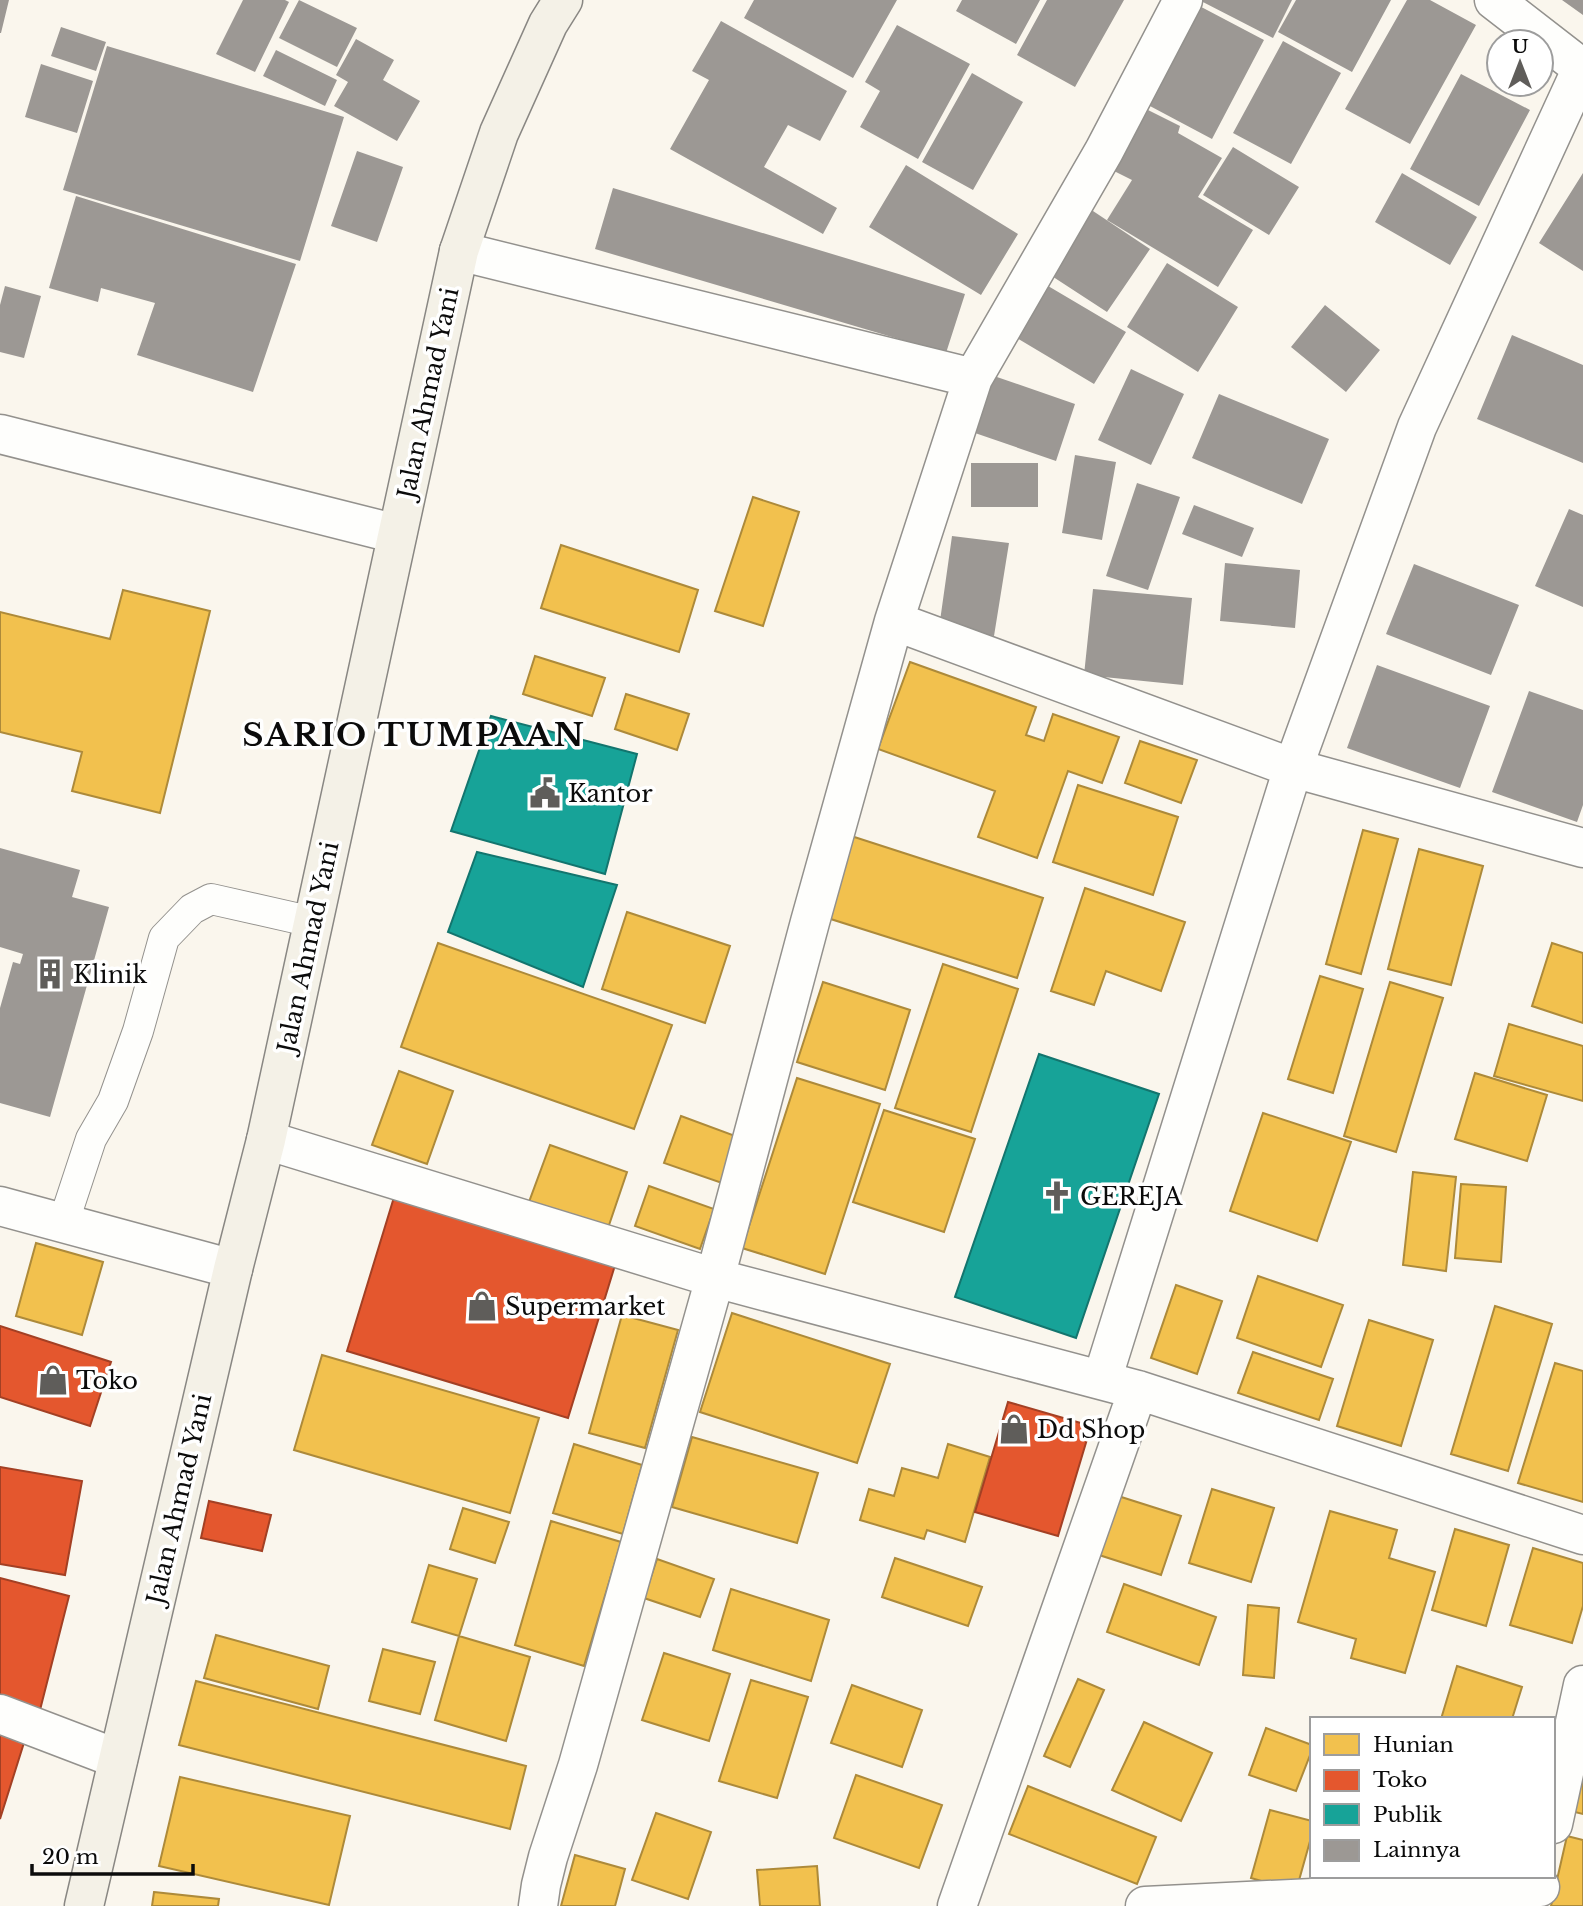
<svg xmlns="http://www.w3.org/2000/svg" width="1583" height="1906" font-family="'Libre Baskerville',serif">
  <rect width="100%" height="100%" fill="#faf6ed"/>
  <!-- homes -->
  <path fill="#f2c14e" stroke="#ad8a3a" stroke-width="2" d="M753,497L799,512L763,626L715,611Z
    M561,545L698,590L679,652L541,608Z
    M123,590L210,611L160,813L72,791L82,752L0,732V612L110,639Z
    M535,656L605,678L592,716L523,694Z
    M910,662L1036,707L1026,735L1044,741L1053,714L1119,737L1102,783L1068,771L1037,858L978,837L995,791L878,749Z
    M626,694L689,714L677,750L615,729Z
    M1140,741L1197,760L1181,803L1125,783Z
    M1078,785L1178,817L1153,895L1053,862Z
    M1363,830L1398,839L1361,974L1326,964Z
    M845,834L1043,898L1017,978L818,915Z
    M1419,849L1483,866L1451,985L1388,969Z
    M1085,888L1185,922L1161,991L1106,971L1094,1005L1051,991Z
    M627,912L730,946L705,1023L602,989Z
    M438,943L672,1025L634,1129L401,1047Z
    M1552,943L1583,953V1023L1532,1006Z
    M943,964L1018,989L971,1132L895,1108Z
    M1320,976L1363,989L1333,1093L1288,1079Z
    M823,982L910,1010L885,1090L797,1062Z
    M1390,982L1443,998L1396,1152L1344,1136Z
    M1509,1024L1583,1046V1101L1494,1076Z
    M399,1071L453,1091L427,1164L372,1145Z
    M1475,1073L1547,1095L1527,1161L1455,1139Z
    M797,1078L880,1104L825,1274L742,1248Z
    M884,1110L975,1139L944,1232L853,1202Z
    M1263,1113L1351,1142L1317,1241L1230,1211Z
    M681,1116L738,1137L722,1183L664,1163Z
    M550,1145L627,1172L607,1231L529,1202Z
    M1413,1172L1456,1177L1446,1271L1403,1265Z
    M1461,1184L1506,1187L1501,1262L1455,1258Z
    M649,1186L714,1209L700,1249L635,1226Z
    M36,1243L103,1262L82,1335L16,1316Z
    M1258,1276L1343,1305L1321,1367L1237,1338Z
    M1176,1285L1222,1301L1197,1374L1151,1358Z
    M1495,1306L1552,1324L1508,1471L1451,1454Z
    M732,1313L890,1364L857,1463L700,1412Z
    M622,1315L678,1330L645,1448L589,1433Z
    M1369,1320L1433,1340L1401,1446L1337,1426Z
    M1253,1352L1333,1379L1319,1420L1238,1393Z
    M322,1355L539,1418L510,1513L294,1450Z
    M1555,1363L1583,1371V1502L1518,1483Z
    M692,1437L818,1473L797,1543L672,1507Z
    M574,1444L642,1465L623,1534L553,1513Z
    M948,1444L990,1457L965,1542L927,1530L924,1539L860,1520L869,1489L894,1496L902,1468L938,1478Z
    M1212,1489L1274,1508L1251,1582L1189,1563Z
    M1115,1495L1181,1516L1161,1575L1096,1554Z
    M463,1508L509,1522L495,1563L450,1549Z
    M1330,1511L1397,1530L1389,1558L1435,1572L1405,1673L1351,1658L1356,1639L1298,1622Z
    M551,1521L621,1542L584,1666L515,1645Z
    M1455,1529L1509,1545L1486,1626L1432,1610Z
    M1533,1548L1583,1563V1606L1572,1643L1510,1625Z
    M895,1558L982,1587L968,1626L882,1597Z
    M657,1559L714,1579L700,1617L644,1598Z
    M429,1565L477,1579L459,1636L412,1622Z
    M1124,1584L1216,1617L1199,1665L1107,1632Z
    M731,1589L829,1620L811,1681L713,1650Z
    M1248,1605L1279,1608L1274,1678L1243,1675Z
    M216,1635L329,1666L318,1709L204,1678Z
    M459,1636L530,1657L506,1741L435,1720Z
    M383,1649L435,1662L420,1714L369,1701Z
    M664,1653L730,1674L709,1741L642,1720Z
    M1457,1666L1522,1687L1512,1719H1441Z
    M1078,1679L1104,1690L1070,1767L1044,1756Z
    M751,1680L808,1697L777,1798L719,1781Z
    M196,1681L526,1766L510,1829L179,1745Z
    M852,1685L922,1710L902,1767L831,1743Z
    M1144,1722L1212,1753L1181,1821L1112,1790Z
    M1266,1728L1312,1745V1750L1296,1791L1249,1775Z
    M1583,1753V1814L1567,1810Z
    M856,1775L942,1805L919,1868L834,1838Z
    M180,1777L350,1816L329,1905L159,1866Z
    M1028,1786L1156,1837L1137,1884L1009,1834Z
    M1270,1810L1312,1821V1834L1296,1891L1251,1878Z
    M656,1813L711,1832L688,1899L632,1880Z
    M1567,1836L1583,1840V1906H1551Z
    M575,1855L625,1869L615,1906H561Z
    M817,1866L820,1906H760L757,1870Z
    M154,1892L219,1899L218,1906H152Z"/>
  <!-- shops -->
  <path fill="#e4572e" stroke="#a34024" stroke-width="2" d="M395,1194L616,1262L568,1418L347,1351Z
    M0,1326L111,1362L90,1426L0,1397Z
    M1008,1402L1091,1426L1058,1536L975,1512Z
    M0,1467L82,1481L65,1575L0,1564Z
    M209,1501L271,1515L262,1551L201,1538Z
    M0,1578L69,1596L40,1710L0,1700Z
    M0,1722L28,1730L0,1819Z"/>
  <!-- public -->
  <path fill="#17a398" stroke="#13756e" stroke-width="2" d="M491,716L637,754L605,874L451,831Z
    M477,852L617,885L583,987L448,932Z
    M1039,1054L1159,1094L1076,1338L955,1297Z"/>
  <!-- building -->
  <path fill="#9c9894" d="M0,0H9L1,33H0Z
    M243,0H285L289,2L255,72L216,54Z
    M299,0L357,28L337,67L279,38Z
    M754,0H897L853,78L744,18Z
    M962,0H1040L1016,44L956,11Z
    M1047,0H1124L1075,87L1017,55Z
    M1188,0L1264,40L1212,139L1133,97Z
    M1199,0H1292L1273,38Z
    M1296,0H1391L1352,72L1278,32Z
    M1407,0H1430L1476,25L1410,144L1345,109Z
    M1562,0H1583V15Z
    M721,21L847,91L820,141L788,125L764,167L837,208L823,234L670,149L709,80L692,71Z
    M897,25L970,64L918,159L860,127L880,91L865,82Z
    M61,27L106,42L96,71L51,56Z
    M356,39L394,60L383,80L420,101L397,141L334,106L348,82L336,75Z
    M1283,41L1341,73L1291,164L1233,133Z
    M107,46L344,117L300,261L63,190Z
    M276,50L337,80L325,106L263,76Z
    M41,64L93,81L77,133L25,117Z
    M972,73L1023,102L973,190L922,162Z
    M1461,74L1530,110L1479,206L1410,169Z
    M1148,110L1180,126L1178,133L1222,158L1198,197L1253,230L1218,287L1107,220L1132,180L1114,171Z
    M1233,147L1299,187L1269,235L1203,195Z
    M357,151L403,167L377,242L331,226Z
    M906,165L1018,234L981,295L869,227Z
    M1402,173L1477,217L1450,265L1375,222Z
    M1583,173V271L1539,243Z
    M613,188L965,294L946,353L595,249Z
    M76,196L296,264L253,392L137,355L155,303L101,288L98,302L49,288Z
    M1084,205L1150,249L1107,312L1041,269Z
    M1167,263L1238,307L1198,372L1127,327Z
    M1043,283L1126,332L1094,384L1012,335Z
    M5,286L41,296L24,358L0,352V305Z
    M1325,305L1380,350L1346,392L1291,347Z
    M1512,335L1583,365V463L1477,419Z
    M1131,369L1184,394L1151,465L1098,440Z
    M994,376L1075,404L1056,461L975,433Z
    M1219,394L1329,439L1302,504L1192,458Z
    M1075,455L1116,462L1102,540L1062,533Z
    M971,463H1038V507H971Z
    M1137,483L1180,497L1148,590L1106,576Z
    M1194,505L1254,528L1242,557L1182,534Z
    M1569,509L1583,515V607L1535,586Z
    M952,536L1009,543L994,636L939,628Z
    M1225,563L1300,570L1295,628L1220,621Z
    M1414,564L1519,605L1491,675L1386,634Z
    M1093,589L1192,598L1183,685L1084,675Z
    M1377,665L1490,706L1460,788L1347,748Z
    M1529,691L1583,710V805L1577,822L1492,792Z
    M0,848L80,870L72,897L109,907L50,1117L0,1103V1008L13,962L20,964L23,954L0,947Z"/>
  <g fill="none" stroke-linecap="round" stroke-linejoin="round">
    <!-- lane casing -->
    <g stroke="#93918d" stroke-width="32">
      <path id="lane" d="M63,1224L91,1139L113,1101L138,1031L164,938L192,909L211,899L313,922"/>
    </g>
    <!-- street casing -->
    <g stroke="#93918d" stroke-width="41">
      <path id="street" d="M1494,0L1583,69
        M459,251L973,378L1104,151L1183,0
        M0,434L397,534
        M894,621L1293,768L1583,848
        M266,1140L715,1278L1138,1390L1583,1535
        M0,1206L233,1269
        M1102,1380L1293,768L1417,427L1583,66
        M0,1714L118,1759
        M1553,1824L1583,1685
        M538,1906L541,1885L548,1857L578,1765L715,1278L810,922L894,621L973,378
        M957,1906L1138,1390
        M1145,1906L1540,1887"/>
    </g>
    <!-- secondary casing -->
    <g stroke="#898783" stroke-width="41">
      <path id="secondary" d="M84,1906L233,1269L266,1140L459,251L499,133L548,24L563,0"/>
    </g>
    <!-- lane -->
    <use href="#lane" stroke="#fefefc" stroke-width="30"/>
    <!-- street -->
    <use href="#street" stroke="#fefefc" stroke-width="38"/>
    <!-- secondary -->
    <use href="#secondary" stroke="#f4f1e7" stroke-width="38"/>
  </g>
  <!-- icons -->
  <defs>
    <g id="civic-bare" transform="scale(2.415)"><path d="M-.6-6.5H3V-4.5H.6V-3L4-1V1h2V6H-6V1h2V-1L-.6-3ZM-1.2 2.5V6h2.4V2.5Z" fill="#5f5d5a" stroke="#fff" stroke-width="2.5" paint-order="stroke"/></g>
    <g id="building-bare" transform="scale(2.415)"><path d="M-4-6H4V6H1V3H-1V6H-4ZM-2.5-4.3h1.7v1.8h-1.7ZM.8-4.3h1.7v1.8H.8ZM-2.5-1h1.7V.8h-1.7ZM.8-1h1.7V.8H.8Z" fill="#5f5d5a" stroke="#fff" stroke-width="2.5" paint-order="stroke"/></g>
    <g id="church-bare" transform="scale(2.415)"><path d="M-1.2-6h2.4v3.5h3.3v2.4h-3.3V6h-2.4V-.1h-3.3v-2.4h3.3Z" fill="#5f5d5a" stroke="#fff" stroke-width="2.5" paint-order="stroke"/></g>
    <g id="shop-bare" transform="scale(2.415)"><path d="M-5-2.5h2.3a2.7 3.5 0 0 1 5.4 0H5L5.5 6h-11ZM-1.5-2.5h3a1.5 2.3 0 0 0-3 0Z" fill="#5f5d5a" stroke="#fff" stroke-width="2.5" paint-order="stroke"/></g>
  </defs>
  <g fill-rule="evenodd">
    <use href="#civic-bare" x="545" y="793"/>
    <use href="#building-bare" x="50" y="974"/>
    <use href="#church-bare" x="1057" y="1196"/>
    <use href="#shop-bare" x="482" y="1306"/>
    <use href="#shop-bare" x="53" y="1380"/>
    <use href="#shop-bare" x="1014" y="1429"/>
  </g>
  <g text-anchor="middle" dominant-baseline="central" stroke-width="7" stroke-linejoin="round" paint-order="stroke">
    <!-- street labels -->
    <g font-size="24" fill="#0b0b0b" stroke="#fff">
      <text transform="translate(428 393) rotate(-78)">Jalan Ahmad Yani</text>
      <text transform="translate(308 947) rotate(-78)">Jalan Ahmad Yani</text>
      <text transform="translate(179 1499) rotate(-77)">Jalan Ahmad Yani</text>
    </g>
    <!-- poi labels -->
    <g font-size="24" fill="#0b0b0b" stroke="#fff" text-anchor="start">
      <text x="568" y="793">Kantor</text>
      <text x="73" y="974">Klinik</text>
      <text x="1080" y="1196">GEREJA</text>
      <text x="505" y="1306">Supermarket</text>
      <text x="76" y="1380">Toko</text>
      <text x="1037" y="1429">Dd Shop</text>
    </g>
    <!-- district labels -->
    <g font-size="32" font-weight="bold" letter-spacing="2" fill="#0b0b0b" stroke="#fff">
      <text x="414" y="735">SARIO TUMPAAN</text>
    </g>
  </g>
  <!-- legend -->
  <rect x="1310" y="1717" width="245" height="161" fill="#ffffff" stroke="#9d9d9d" stroke-width="2"/>
  <rect x="1324" y="1734" width="35" height="21" fill="#f2c14e" stroke="#9d9d9d" stroke-width="2"/>
  <text x="1373" y="1752" font-size="21" fill="#0b0b0b">Hunian</text>
  <rect x="1324" y="1770" width="35" height="21" fill="#e4572e" stroke="#9d9d9d" stroke-width="2"/>
  <text x="1373" y="1787" font-size="21" fill="#0b0b0b">Toko</text>
  <rect x="1324" y="1804" width="35" height="21" fill="#17a398" stroke="#9d9d9d" stroke-width="2"/>
  <text x="1373" y="1822" font-size="21" fill="#0b0b0b">Publik</text>
  <rect x="1324" y="1840" width="35" height="21" fill="#9c9894" stroke="#9d9d9d" stroke-width="2"/>
  <text x="1373" y="1857" font-size="21" fill="#0b0b0b">Lainnya</text>
  <!-- north arrow -->
  <g transform="translate(1520 63)"><circle r="33" fill="#ffffff" stroke="#9d9d9d" stroke-width="2"/>
  <path d="M0-5L12 26L0 18L-12 26Z" fill="#5f5d5a"/>
  <text y="-10" font-size="19" font-weight="bold" text-anchor="middle" fill="#0b0b0b">U</text>
  </g>
  <!-- scale -->
  <path d="M32 1864v10h161v-10" fill="none" stroke="#0b0b0b" stroke-width="3.5"/>
  <text x="42" y="1864" font-size="21" fill="#0b0b0b" stroke="#ffffff" stroke-width="5" paint-order="stroke">20 m</text>
</svg>
